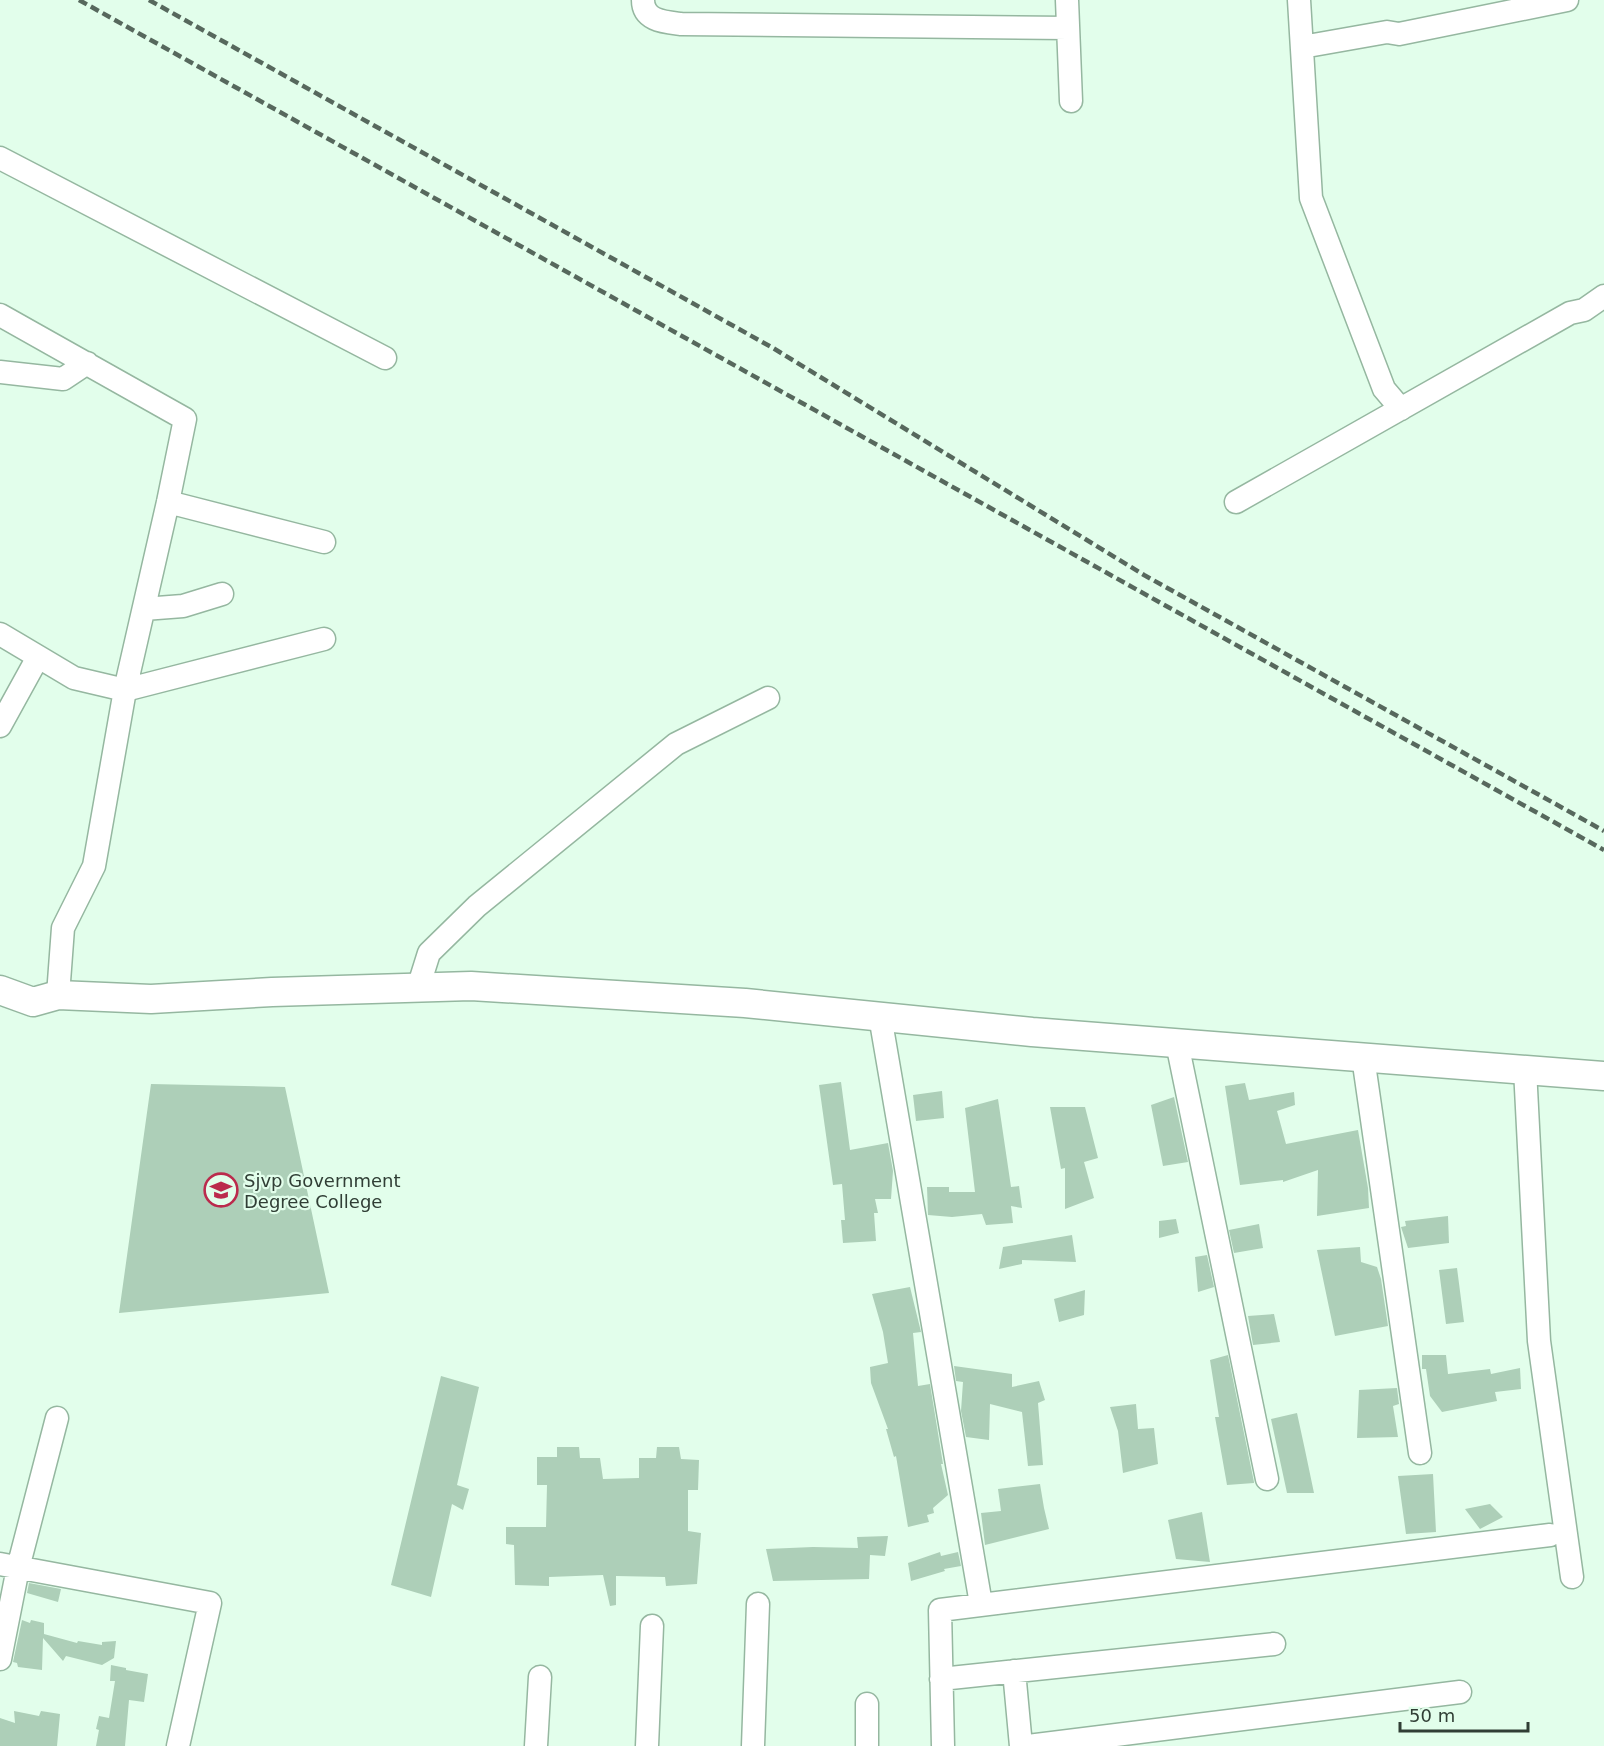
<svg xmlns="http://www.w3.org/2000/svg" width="1604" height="1746" font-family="'DejaVu Sans',sans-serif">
  <rect width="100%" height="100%" fill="#e2feeb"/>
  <!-- building -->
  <path fill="#adcfb8" d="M841,1082L850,1150L888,1143L893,1171L891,1199H875L878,1213H874L876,1241L843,1243L841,1220H845L842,1184L833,1185L819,1085Z
    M1245,1083L1249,1100L1294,1092L1295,1105L1277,1111L1286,1144L1358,1130L1368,1188L1369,1208L1317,1216L1318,1170L1283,1182V1180L1240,1185L1225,1086Z
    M151,1084L285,1087L329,1293L119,1313Z
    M942,1091L944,1118L916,1121L913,1095Z
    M1174,1097L1188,1162L1163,1166L1151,1105Z
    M998,1099L1011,1187L1019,1186L1022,1208L1011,1206L1013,1223L986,1225L982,1214L952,1217L928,1215L927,1187H949V1192H975L965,1108Z
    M1050,1107H1085L1098,1158L1084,1162L1094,1198L1065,1209V1168L1061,1169Z
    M1448,1216L1449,1243L1408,1248L1401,1227L1406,1226L1405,1221Z
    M1176,1219L1179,1233L1159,1238V1221Z
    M1259,1224L1263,1248L1234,1253L1229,1230Z
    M1072,1235L1076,1262L1022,1260V1264L999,1269L1003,1247Z
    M1360,1247L1361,1262L1377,1267L1381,1279L1388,1326L1335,1336L1317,1250Z
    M1207,1255L1214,1287L1198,1292L1195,1257Z
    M1457,1268L1464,1322L1446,1324L1439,1270Z
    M910,1287L921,1332L913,1333L918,1386L930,1384L943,1464H941L948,1495L933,1508L934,1513L927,1515L929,1522L908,1527L896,1456L894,1457L886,1429H888L871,1383L870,1367L888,1363L883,1332L872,1294Z
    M1085,1290L1084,1315L1059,1322L1054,1299Z
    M1274,1314L1280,1342L1253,1345L1248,1316Z
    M1228,1355L1254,1482V1483L1227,1485L1215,1417H1219L1210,1360Z
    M1422,1355H1446L1448,1374L1490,1369L1491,1374L1520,1368L1521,1389L1495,1392L1497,1401L1442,1412L1430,1396L1426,1369H1422Z
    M954,1366L1012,1374V1387L1039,1381L1045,1400L1038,1403L1043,1465L1028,1466L1022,1412L990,1404L989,1440L966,1437L961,1411L963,1382L956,1381Z
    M441,1376L479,1387L457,1485L469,1489L463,1510L452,1504L431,1597L391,1585Z
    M1397,1388L1399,1404L1393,1406L1398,1437L1357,1438L1359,1390Z
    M1136,1404L1138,1429L1154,1428L1158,1464L1123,1473L1118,1431L1110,1407Z
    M1297,1413L1305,1450L1314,1493H1287L1271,1419Z
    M557,1447H579L580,1458H600L603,1479L639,1478V1458H656L657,1447H679L681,1459L699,1460L698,1490H688V1531L701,1533L697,1584L666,1586L665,1577L616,1576V1605L610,1606L603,1575L549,1577V1586L515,1585L514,1545L506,1544V1527H546L547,1485H537V1457H557Z
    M1433,1474L1436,1532L1406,1534L1398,1476Z
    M1040,1484L1044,1508L1049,1529L985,1545L981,1513L1001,1511L998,1489Z
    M1490,1504L1503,1517L1480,1529L1465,1509Z
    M1202,1512L1210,1562L1176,1559L1168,1520Z
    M888,1536L885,1556L870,1555L869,1579L773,1581L766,1549L813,1547L858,1548L857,1537Z
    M940,1552L941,1556L958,1552L961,1566L944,1569L945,1571L911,1581L908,1563Z
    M29,1583L61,1589L58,1602L27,1593Z
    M22,1620L30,1623L31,1620L44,1623V1634L77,1643L78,1641L102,1645V1642L116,1641L114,1658L102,1665L66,1656L63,1661L43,1638L42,1670L18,1667L17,1663L13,1662Z
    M111,1665L126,1668V1670L148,1674L144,1702L129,1700L125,1746H96L99,1730L96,1729L99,1716L109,1718L115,1681H110Z
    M14,1711L39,1716L41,1711L60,1714L57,1746H0V1718L15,1723Z"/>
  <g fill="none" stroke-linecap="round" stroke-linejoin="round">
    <!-- minor casing -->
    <g stroke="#95b7a0" stroke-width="25">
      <path id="minor" d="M643,0C643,21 665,22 681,24L1068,28
        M1067,0L1071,101
        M1299,0L1311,198L1384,389L1401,409
        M1302,47L1387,32L1399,34L1567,0
        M0,158L385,358
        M0,315L185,419L168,502L125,690L94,866L63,928L58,995
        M0,372L63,379L87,363
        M168,502L324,542
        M1236,502L1570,313L1584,310L1604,296
        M144,609L183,606L222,594
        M0,634L74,678L125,690L324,639
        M0,726L38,657
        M418,988L429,953L477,906L676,744L768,698
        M880,1016L981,1604
        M1177,1043L1267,1479
        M1363,1057L1420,1453
        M1525,1069L1539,1341L1572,1577
        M0,1564L210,1603L178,1746
        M0,1659L18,1568L57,1418
        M1014,1671L1021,1746
        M941,1679L1274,1644
        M536,1746L540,1677
        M647,1746L652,1626
        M753,1746L758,1604
        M867,1746V1704
        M943,1746L940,1610L1550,1535
        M1028,1746L1460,1692"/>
    </g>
    <!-- major casing -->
    <g stroke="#95b7a0" stroke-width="31">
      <path id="major" d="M0,990L33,1002L58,995L151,999L272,992L471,986L745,1003L1032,1032L1604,1076"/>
    </g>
    <!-- minor -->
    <use href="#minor" stroke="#fff" stroke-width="22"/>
    <!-- major -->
    <use href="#major" stroke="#fff" stroke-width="28"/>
    <!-- rail -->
    <path stroke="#57685d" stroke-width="4.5" stroke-dasharray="9 4.5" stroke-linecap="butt" d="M79,0L1604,850
      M149,0L773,348L1144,575L1604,831"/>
  </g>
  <!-- icons -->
  <defs>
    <g id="university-ring" transform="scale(1.725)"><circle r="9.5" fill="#e2feeb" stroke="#bb2a4c" stroke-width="1.5"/><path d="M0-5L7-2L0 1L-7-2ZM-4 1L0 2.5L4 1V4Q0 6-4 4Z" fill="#bb2a4c"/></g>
  </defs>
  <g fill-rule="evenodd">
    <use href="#university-ring" x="221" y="1190"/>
  </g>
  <g text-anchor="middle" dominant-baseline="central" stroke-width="4.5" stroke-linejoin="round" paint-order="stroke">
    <!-- poi labels -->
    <g font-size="18" fill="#303e35" stroke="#e2feeb" text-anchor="start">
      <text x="244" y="1180">Sjvp Government<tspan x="244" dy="21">Degree College</tspan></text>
    </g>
  </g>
  <!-- scale -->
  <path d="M1400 1722v9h128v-9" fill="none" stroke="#303e35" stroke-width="3"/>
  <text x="1409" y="1722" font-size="18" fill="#303e35" stroke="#e2feeb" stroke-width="4.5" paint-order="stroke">50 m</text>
</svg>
